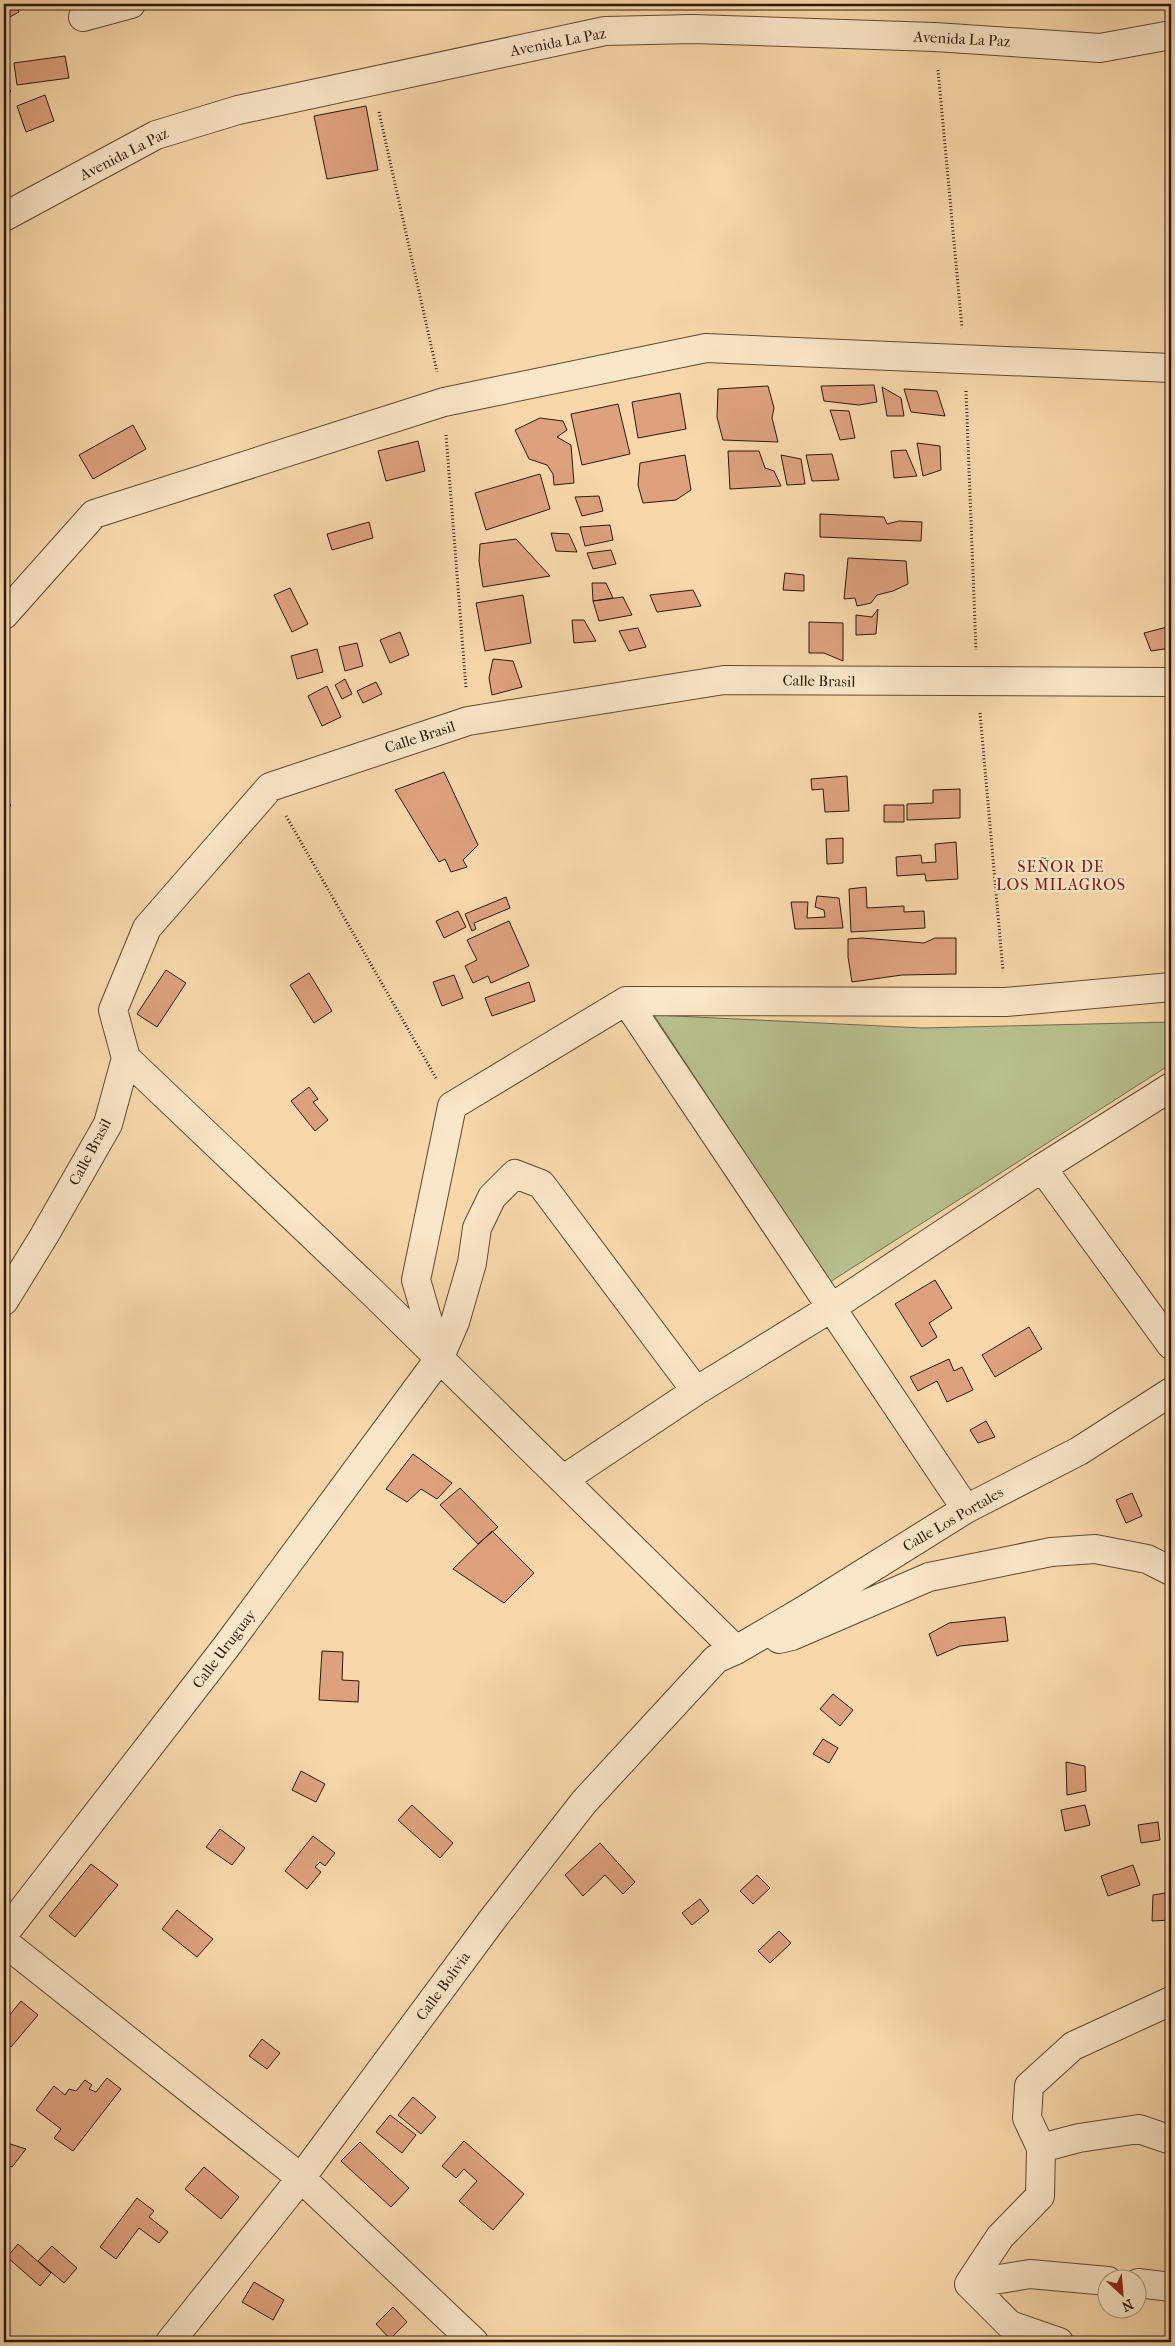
<svg xmlns="http://www.w3.org/2000/svg" width="1175" height="2346" font-family="'IM FELL French Canon',serif">
  <rect width="100%" height="100%" fill="#f8d8ab"/>
  <filter id="stains"><feTurbulence type="fractalNoise" baseFrequency=".004" numOctaves="4"/><feColorMatrix values="0 0 0 0 .2 0 0 0 0 .09 0 0 0 0 .02 0 0 0 .5 -.17"/></filter>
  <radialGradient id="worn" r=".72"><stop offset=".6" stop-color="#630" stop-opacity="0"/><stop offset="1" stop-color="#630" stop-opacity=".3"/></radialGradient>
  <!-- green -->
  <path fill="#b7c08e" stroke="#726c4a" d="M654,1015L923,1028L1171,1022V1064L830,1282Z"/>
  <!-- building -->
  <path fill="#dea17e" stroke="#2d1905" d="M4,4H15L19,12L4,20Z
    M65,56L69,78L17,85L14,63Z
    M4,85L11,91L4,99Z
    M45,95L54,121L26,132L17,106Z
    M366,106L378,170L327,179L314,116Z
    M874,385L877,402L859,405L824,401L821,386Z
    M768,386L774,408L772,418L778,442L723,440L717,417L718,389Z
    M882,387L901,398L904,416H887Z
    M904,389L937,391L945,416L911,412Z
    M680,393L686,429L638,438L632,402Z
    M618,404L630,454L582,465L571,414Z
    M830,410L849,411L855,438L840,440Z
    M540,418L563,421L567,430L557,437L571,445L574,483L554,485L553,474L547,465L529,459L515,430Z
    M133,425L146,449L93,479L79,455Z
    M418,441L425,471L386,481L378,451Z
    M917,443L940,446L941,470L923,476Z
    M906,450L917,476L894,478L891,451Z
    M728,451H759L765,468L774,471L781,486L730,489Z
    M832,454L839,480L812,481L806,455Z
    M685,455L691,490L676,500L643,503L638,485L640,463Z
    M781,455L801,459L805,484L787,485Z
    M540,474L550,509L486,530L475,493Z
    M599,496L603,511L582,516L575,497Z
    M820,514L884,517L887,524L899,521L922,522L921,541L820,537Z
    M369,522L373,538L332,550L327,534Z
    M610,525L613,540L585,546L580,527Z
    M551,533L569,534L577,552L556,551Z
    M516,539L550,576L483,587L479,561L480,544Z
    M611,550L616,564L593,569L587,553Z
    M848,558L906,561L908,584L893,591L877,595L871,603L857,606L855,598L844,599Z
    M785,573L804,575V591L783,590Z
    M592,583H606L613,598L593,601Z
    M290,588L308,624L292,632L274,595Z
    M693,590L701,606L657,612L650,595Z
    M523,595L531,643L485,651L476,603Z
    M623,597L632,615L599,621L593,601Z
    M878,609L876,634L856,635V615L872,617Z
    M572,620H584L596,641L574,643Z
    M809,622L843,623V661L824,653H809Z
    M1171,626V648L1151,651L1144,633Z
    M638,628L646,647L629,651L619,631Z
    M400,632L409,655L390,663L380,640Z
    M357,643L363,666L345,671L339,647Z
    M317,649L323,672L297,679L291,656Z
    M493,659L513,661L522,687L492,695L489,678Z
    M345,679L352,694L342,699L335,685Z
    M376,682L382,694L363,703L357,691Z
    M327,686L341,717L322,726L308,696Z
    M444,772L478,845L463,860L467,867L451,872L445,859L439,862L395,790Z
    M847,776L849,811L825,812L823,789L812,790L811,779Z
    M960,789V818L907,820V804L933,803V790Z
    M4,799L11,805L4,814Z
    M884,805H904V822H884Z
    M843,838V863L827,864L826,839Z
    M956,842L958,879L926,881L925,874L897,876L896,857L921,855L922,863L936,862L935,844Z
    M866,887L867,908L904,906V912L924,911L925,928L851,932L849,889Z
    M817,896L839,898L843,928L795,929L791,902H808L807,918L825,917L824,910L815,907Z
    M506,897L510,908L474,923L476,929L472,931L465,914Z
    M458,911L466,927L444,938L436,921Z
    M509,921L529,966L491,983L488,976L473,983L465,966L477,960L467,940Z
    M862,938L924,943L935,938H956V974L902,975L852,982L848,957V939Z
    M166,970L186,983L157,1027L137,1014Z
    M309,973L332,1011L314,1023L290,985Z
    M454,975L463,998L442,1006L433,982Z
    M529,982L535,1001L492,1016L485,998Z
    M309,1087L318,1099L313,1102L328,1120L315,1131L291,1101Z
    M935,1280L952,1308L929,1323L937,1337L922,1347L895,1304Z
    M1029,1327L1042,1349L995,1377L982,1355Z
    M949,1359L954,1371L962,1367L973,1390L947,1402L937,1381L918,1391L910,1377Z
    M986,1421L995,1437L978,1443L970,1430Z
    M413,1454L452,1483L437,1499L421,1489L407,1502L386,1489Z
    M460,1488L498,1527L478,1544L440,1505Z
    M1132,1493L1142,1516L1126,1523L1116,1500Z
    M492,1531L534,1573L504,1603L453,1569Z
    M1005,1617L1008,1641L960,1646L937,1656L929,1634L949,1623Z
    M322,1651L343,1652L342,1680L359,1681L358,1702L319,1700Z
    M833,1694L853,1710L840,1726L820,1709Z
    M823,1739L838,1748L829,1763L813,1754Z
    M1066,1762L1085,1766L1086,1791L1067,1795Z
    M301,1771L325,1784L316,1802L292,1790Z
    M412,1805L453,1843L440,1858L398,1820Z
    M1085,1805L1090,1825L1065,1831L1061,1810Z
    M1158,1822L1160,1840L1141,1843L1138,1825Z
    M220,1829L245,1848L232,1865L206,1847Z
    M313,1836L335,1853L325,1866L320,1862L315,1867L321,1872L307,1889L285,1871Z
    M600,1843L635,1882L623,1894L605,1875L583,1896L565,1875Z
    M91,1864L118,1885L75,1937L49,1916Z
    M1133,1865L1140,1885L1108,1896L1101,1876Z
    M757,1875L770,1888L753,1904L740,1891Z
    M1171,1892V1920L1152,1921L1153,1895Z
    M700,1899L709,1911L692,1925L682,1913Z
    M177,1910L213,1939L197,1957L162,1929Z
    M779,1931L791,1943L770,1963L758,1951Z
    M21,2001L38,2015L11,2047L4,2040V2022Z
    M262,2039L280,2053L267,2069L249,2056Z
    M4,2049L9,2053L4,2060Z
    M107,2078L121,2089L73,2151L54,2138L61,2129L36,2110L54,2086L65,2095L69,2089L76,2091L85,2080L92,2085L89,2089L96,2092Z
    M413,2097L436,2117L421,2134L398,2115Z
    M390,2115L416,2135L402,2153L376,2132Z
    M464,2141L524,2194L493,2230L459,2201L477,2181L464,2169L456,2178L442,2166Z
    M360,2142L409,2188L391,2207L341,2161Z
    M7,2143L26,2149L12,2167L4,2164V2151Z
    M204,2167L239,2197L221,2219L185,2189Z
    M137,2198L154,2211L149,2217L168,2232L159,2243L139,2228L116,2259L100,2247Z
    M18,2244L51,2273L40,2286L7,2257Z
    M52,2246L77,2268L64,2283L38,2261Z
    M254,2282L284,2300L273,2320L242,2302Z
    M393,2307L407,2322L390,2339L376,2324Z"/>
  <g fill="none" stroke-linecap="round" stroke-linejoin="round">
    <!-- minor casing -->
    <g stroke="#60492e" stroke-width="30">
      <path id="minor" d="M83,17L131,4
        M4,217L156,135L238,110L605,31L693,29L935,37L1100,48L1171,35
        M4,615L94,514L444,402L706,348L1171,368
        M626,1001L966,1509
        M126,1058L373,1293L736,1650
        M1042,1168L1171,1345
        M4,1301L44,1236L108,1124L126,1058L113,1010L147,928L270,787L468,721L724,680L1171,682
        M439,1359L416,1280L452,1106L626,1001L1006,1002L1171,987
        M564,1479L696,1391L831,1308L1042,1168L1171,1087
        M779,1639L792,1636L929,1577L1051,1552L1095,1549L1147,1559L1171,1571
        M4,1934L226,1647L439,1359L455,1322L472,1263L477,1228L492,1197L515,1174L541,1184L696,1391
        M4,1942L301,2178L474,2342
        M1041,2148L1079,2138L1139,2129L1171,2140
        M1138,2283L1171,2287
        M969,2284L1030,2274L1108,2281
        M170,2342L301,2178L492,1920L584,1802L716,1659L736,1650L806,1609L966,1509L1079,1451L1171,1392
        M1059,2342L1010,2325L969,2284L1000,2237L1040,2196L1041,2148L1027,2118L1029,2086L1073,2046L1171,2001"/>
    </g>
    <!-- path -->
    <path stroke="#2d1905" stroke-width="3" stroke-dasharray="1 2.5" stroke-linecap="butt" d="M938,70L962,328
      M379,112L437,372
      M966,391L976,650
      M446,435L466,688
      M980,713L1003,971
      M286,816L436,1078"/>
    <!-- minor -->
    <use href="#minor" stroke="#fae6c8" stroke-width="28"/>
  </g>
  <g text-anchor="middle" dominant-baseline="central" stroke-width="4.5" stroke-linejoin="round" paint-order="stroke">
    <!-- street labels -->
    <g font-size="15" fill="#2d1905" stroke="#fae6c8">
      <text transform="translate(962 39) rotate(3)">Avenida La Paz</text>
      <text transform="translate(558 42) rotate(-11)">Avenida La Paz</text>
      <text transform="translate(124 154) rotate(-27)">Avenida La Paz</text>
      <text transform="translate(819 681) rotate(1)">Calle Brasil</text>
      <text transform="translate(420 737) rotate(-18)">Calle Brasil</text>
      <text transform="translate(90 1152) rotate(-62)">Calle Brasil</text>
      <text transform="translate(953 1519) rotate(-30)">Calle Los Portales</text>
      <text transform="translate(224 1649) rotate(-53)">Calle Uruguay</text>
      <text transform="translate(443 1986) rotate(-54)">Calle Bolivia</text>
    </g>
    <!-- neighbourhood labels -->
    <g font-size="16" letter-spacing="1" fill="#7a1f14" stroke="#fae6c8">
      <text x="1061" y="866">SEÑOR DE<tspan x="1061" dy="18">LOS MILAGROS</tspan></text>
    </g>
  </g>
  <!-- margin -->
  <rect width="1175" height="2346" fill="none" stroke="#f8d8ab" stroke-width="20"/>
  <rect x="5" y="5" width="1165" height="2336" fill="none" stroke="#2d1905" stroke-width="2.5"/>
  <rect x="10" y="10" width="1155" height="2326" fill="none" stroke="#2d1905"/>
  <!-- north arrow -->
  <g transform="translate(1122 2294) rotate(154)"><circle r="24" fill="#fae6c8" stroke="#a8947a"/>
  <path d="M0-4L9 19L0 12L-9 19Z" fill="#8f2418"/>
  <text y="-8" font-size="14" font-weight="bold" text-anchor="middle" fill="#2d1905">N</text>
  </g>
  <rect width="100%" height="100%" filter="url(#stains)"/>
  <rect width="100%" height="100%" fill="url(#worn)"/>
</svg>
